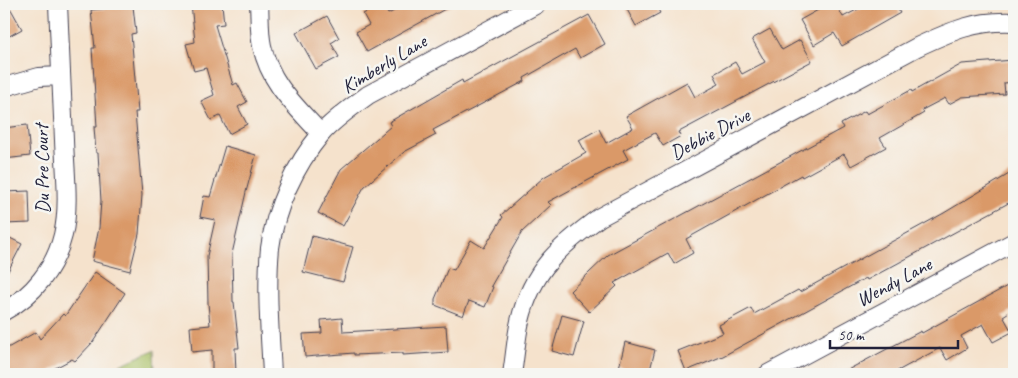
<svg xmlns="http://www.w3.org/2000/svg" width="1018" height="378" font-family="Caveat,sans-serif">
  <rect width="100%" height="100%" fill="#f6f6f2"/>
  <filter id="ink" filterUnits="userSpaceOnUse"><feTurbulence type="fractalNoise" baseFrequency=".02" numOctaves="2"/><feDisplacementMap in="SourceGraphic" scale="10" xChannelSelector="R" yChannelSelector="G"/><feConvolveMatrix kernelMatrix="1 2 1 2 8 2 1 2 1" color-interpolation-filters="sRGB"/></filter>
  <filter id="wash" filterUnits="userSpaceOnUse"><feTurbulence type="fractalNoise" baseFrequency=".0096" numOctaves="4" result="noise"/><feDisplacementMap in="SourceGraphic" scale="20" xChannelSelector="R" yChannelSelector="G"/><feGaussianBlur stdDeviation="1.12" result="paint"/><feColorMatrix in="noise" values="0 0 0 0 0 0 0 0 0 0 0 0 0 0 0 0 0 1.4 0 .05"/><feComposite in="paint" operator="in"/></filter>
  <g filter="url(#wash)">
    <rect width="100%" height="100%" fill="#f5e2cc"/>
    <!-- green -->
    <path fill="#a9bf64" stroke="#667050" d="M154,350L155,374H99Z"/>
    <g id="blocks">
      <!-- building -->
      <path fill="#da9967" d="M4,4H8L22,29L4,39Z
        M191,4H222L224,24L215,25L233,85L237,83L247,102L238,107L247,124L229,134L220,116L211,120L201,101L214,95L206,68L194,71L186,44L195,42Z
        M382,4L388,14L408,4H454L367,52L356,32L369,25L363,14Z
        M624,4H655L660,13L636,26Z
        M829,4H836L843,17L868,4H895L900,13L842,46L834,33L814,45L800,20Z
        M133,6L136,33L131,34L138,112H135L142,195L139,234L130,271L92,261L99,228L101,201L98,153H96L94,127H97L92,48H95L91,10Z
        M589,15L605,44L580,58L575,49L524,78L525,81L433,130L436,135L404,152L364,187L343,226L318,213L341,169L391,126L389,122L462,80L463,83Z
        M327,16L339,38L331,43L339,57L316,69L296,33Z
        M770,29L782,50L800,40L812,61L679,132L681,136L663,146L655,133L623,150L628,159L548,202L551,205L522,232L491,286L493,287L485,307L469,301L463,316L435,305V299L448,268L454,270L471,240L484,248L503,217L501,215L544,177L586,153L579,140L599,129L606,143L633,128L626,116L687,82L695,97L719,84L714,74L735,62L742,74L765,62L752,39Z
        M1014,60V82L1004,83L1005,94L962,97L949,104L945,98L922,110L924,113L880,138L886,147L851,166L844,154L802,177L801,175L686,239L693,253L674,264L668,253L614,283L617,286L589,312L570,291L608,255L843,128L841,124L865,111L867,114L911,90L912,92L962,64Z
        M27,125L30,156L4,159V128Z
        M225,146L256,155L246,192L232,254L233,302H234L239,348H235L236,374H212V350L192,352L190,327L210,325L208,303L207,256L215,220L200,217L204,196L210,197Z
        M1014,171V200L867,280L866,278L723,356L686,371L678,351L723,333L719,325L751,308L754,314L798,290L800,292L944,213Z
        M29,191L30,223L4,224V192Z
        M4,235L22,244L4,279Z
        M312,236L353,247L343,282L303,272Z
        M95,272L125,293L93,342L75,361L72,359L44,374H4V350L36,332L40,339L63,314L65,316Z
        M1009,285L1014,294V309L1003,316L1012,332L993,342L983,324L961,336L967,348L947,360L940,348L892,374H840L921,331L922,333Z
        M562,315L584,321L574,357L552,351Z
        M342,318L343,332L446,326L448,352L403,355V353L354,355V353L305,357L303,334L322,333L321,320Z
        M625,342L655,350L649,374L619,368Z"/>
    </g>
  </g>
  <g filter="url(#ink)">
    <use href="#blocks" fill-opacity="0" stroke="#423f51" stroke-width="1"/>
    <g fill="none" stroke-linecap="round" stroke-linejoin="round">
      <!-- minor casing -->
      <g stroke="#423f51" stroke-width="20">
        <path id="minor" d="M259,4C260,17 259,33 262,46C270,84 296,106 321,134
          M4,87L39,77L61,76
          M4,311C33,296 55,268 63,235C70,205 65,171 64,140C62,95 60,49 58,4
          M272,374C270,333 266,290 270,248C275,208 295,165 321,134C334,119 352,107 368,95L537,4
          M512,374C515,357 516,338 520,321C532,270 560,246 600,217L917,47C951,31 976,20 1014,22
          M768,374L1014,242"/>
      </g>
      <!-- minor -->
      <use href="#minor" stroke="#fff" stroke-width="18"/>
    </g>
  </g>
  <g text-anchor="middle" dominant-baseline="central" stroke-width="5" stroke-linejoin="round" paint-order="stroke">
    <!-- street labels -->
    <g font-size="20" fill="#22223b" stroke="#f6f6f2">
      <text transform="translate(384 64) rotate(-31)">Kimberly Lane</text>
      <text transform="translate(710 134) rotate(-28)">Debbie Drive</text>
      <text transform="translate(42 169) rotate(-91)">Du Pre Court</text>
      <text transform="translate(894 282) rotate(-28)">Wendy Lane</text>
    </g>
  </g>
  <!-- margin -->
  <rect width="1018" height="378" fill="none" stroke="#f6f6f2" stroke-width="20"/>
  <!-- scale -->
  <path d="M830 340v8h128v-8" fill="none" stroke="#22223b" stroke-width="2.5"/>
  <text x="838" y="340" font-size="15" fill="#22223b" stroke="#f6f6f2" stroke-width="4" paint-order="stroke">50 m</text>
</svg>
